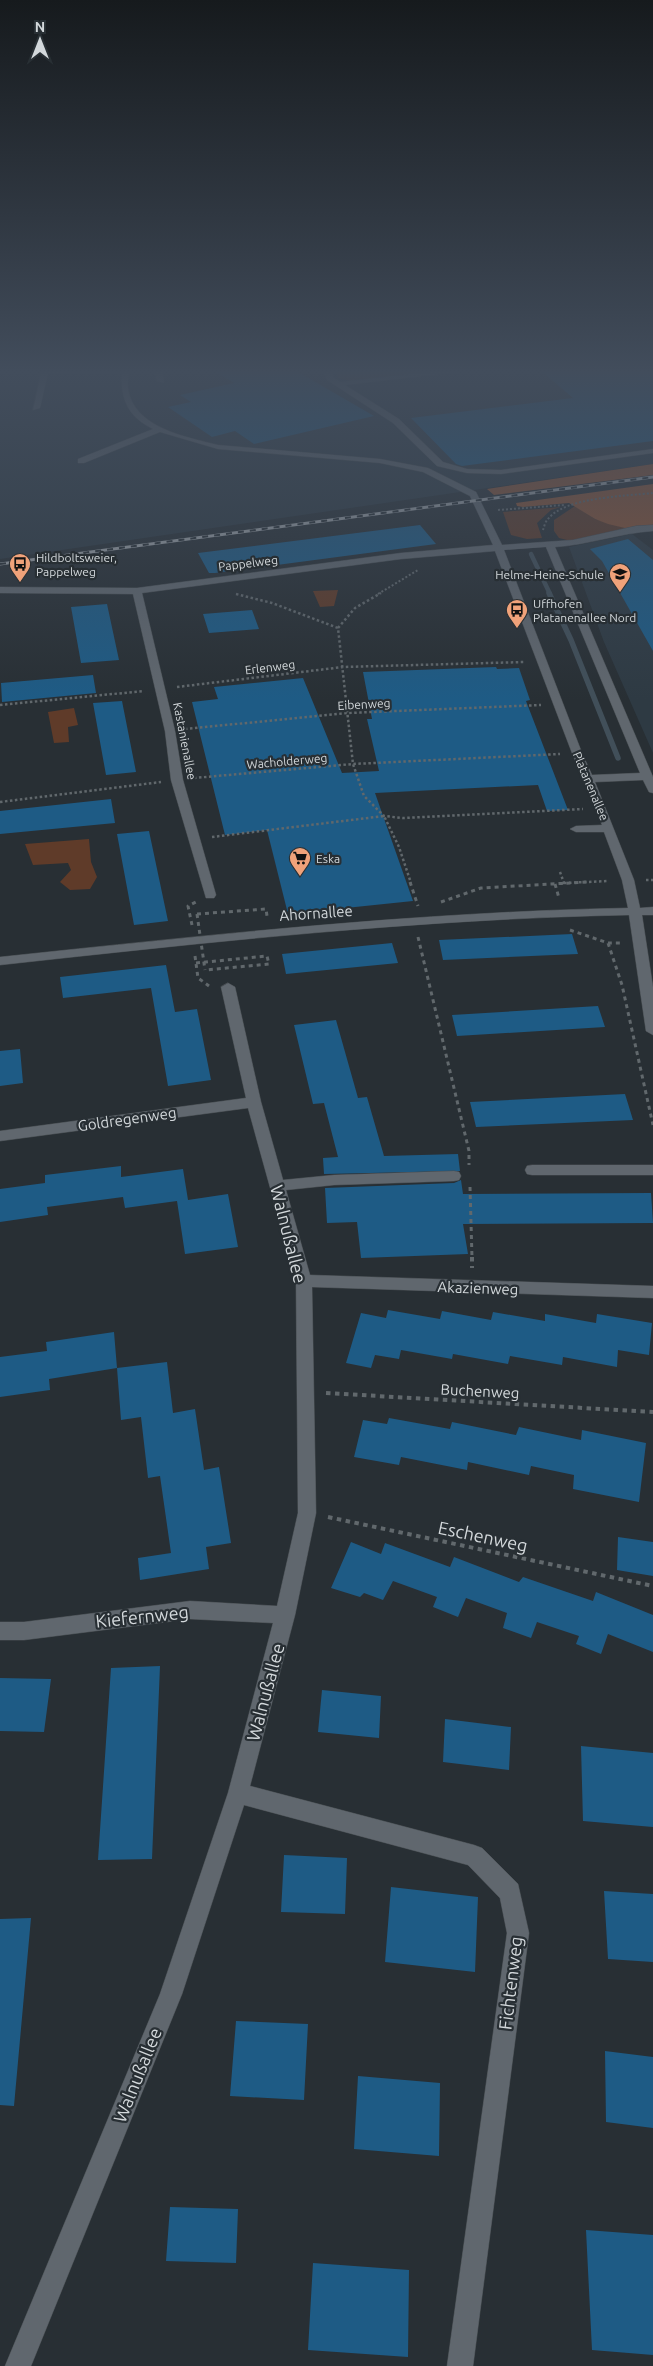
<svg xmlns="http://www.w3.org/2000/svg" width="653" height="2366" font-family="Ubuntu,sans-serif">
  <rect width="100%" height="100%" fill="#282f34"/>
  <!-- built -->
  <path fill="#2e3a43" d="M0,369H653V464L0,559Z
    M632,534L653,550V753L604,642L569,547Z"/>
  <!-- green -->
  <path fill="#5f3b29" d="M336,369H453L351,381L338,378Z
    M575,506L595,519L629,529L571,541L559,538L554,531V520Z
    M561,507L551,510L537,523L542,538L527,539L511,535L503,512Z
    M338,590L334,606L320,607L313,591Z
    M74,708L78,725L68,727L69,742L54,743L48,712Z
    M89,839L91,862L97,877L90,889L70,890L60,882L71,870L68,863L33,865L25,844Z"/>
  <!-- forest -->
  <path fill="#8e5333" d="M653,464V475L494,495L487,489Z
    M653,484V526L629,529L608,524L595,519L569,503L523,507L517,506L516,503Z"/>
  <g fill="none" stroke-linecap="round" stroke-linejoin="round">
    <!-- stream-far1 -->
    <path stroke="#414f59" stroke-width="4.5" d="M531,554L550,594"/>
    <!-- stream -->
    <path stroke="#414f59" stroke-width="5.5" d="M549,593L571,640L618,758"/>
  </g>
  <!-- building -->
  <path fill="#1e5b85" d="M211,369H293L374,416L254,444L235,431L212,437L168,407L191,402L180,395L234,383Z
    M539,369H653V441L462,466L456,464L411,418L573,398Z
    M420,525L436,544L215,573H209L198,553Z
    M628,539L653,560V651L602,561L590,549Z
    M107,604L119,660L81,663L71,607Z
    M252,610L259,629L209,633L203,614Z
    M496,667L497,669L519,668L530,700L526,701L568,810L547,811L538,785L375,793L413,901L288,914L267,830L225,835L192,702L218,699L214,687L303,678L342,773L379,771L367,719H372L363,672Z
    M93,675L96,693L2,702L1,683Z
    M122,701L136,772L106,775L93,703Z
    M111,799L115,823L0,834V811Z
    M149,831L168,921L134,925L117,834Z
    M572,934L578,954L443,960L439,940Z
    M392,943L398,963L286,974L282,954Z
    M166,965L175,1012L197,1009L211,1080L168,1086L151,988L63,998L60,977Z
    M598,1006L605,1027L457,1036L452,1015Z
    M336,1020L358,1098L367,1097L384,1156L458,1154L460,1171L324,1174L323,1158L338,1157L324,1103L313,1104L294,1025Z
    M20,1049L23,1083L0,1086V1051Z
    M625,1094L633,1120L476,1127L470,1102Z
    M121,1166V1177L183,1169L188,1200L228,1194L238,1247L185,1254L177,1201L125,1208L123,1197L47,1207L48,1215L0,1222V1189L45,1183V1175Z
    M461,1180L463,1194L651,1193L653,1223L463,1224L468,1254L361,1258L357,1222L327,1223L325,1188L454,1183Z
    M388,1310L440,1319L442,1311L491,1320L493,1312L545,1321V1314L596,1323L597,1314L652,1323L649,1355L618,1350L617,1367L563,1357L562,1365L510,1356L508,1364L453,1354L452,1359L401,1350L399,1359L375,1355L371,1368L346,1363L361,1313L386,1318Z
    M114,1332L117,1368L49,1379L50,1390L0,1397V1357L47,1351L46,1342Z
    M167,1362L173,1413L195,1409L204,1470L219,1467L231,1543L206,1547L209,1569L140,1580L138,1558L171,1553L160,1476L148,1478L141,1417L121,1420L117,1368Z
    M389,1418L450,1429L452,1422L516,1435L519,1427L581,1440L582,1430L646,1443L639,1502L573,1489L574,1475L531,1466L529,1475L468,1462L467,1470L401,1457L399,1465L354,1457L363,1420L387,1424Z
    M618,1537L653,1542V1576L617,1570Z
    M351,1542L381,1554L385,1543L450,1567L454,1557L519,1582L523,1577L593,1601L596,1592L653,1615V1652L608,1634L601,1654L576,1644L579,1636L537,1622L531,1638L503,1628L507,1613L466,1598L458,1617L433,1607L437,1597L393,1581L383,1600L364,1593L360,1597L331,1588Z
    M160,1666L152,1859L98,1860L111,1668Z
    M0,1678L51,1679L44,1732L0,1731Z
    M322,1690L381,1696L379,1738L318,1732Z
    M445,1719L511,1727L509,1770L443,1762Z
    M581,1746L653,1753V1827L583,1821Z
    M284,1855L347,1858L345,1914L281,1912Z
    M391,1887L478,1897L475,1972L385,1962Z
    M604,1891L653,1894V1962L608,1959Z
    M31,1918L14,2106L0,2105V1919Z
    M236,2021L308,2024L304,2100L230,2096Z
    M605,2051L653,2057V2128L606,2122Z
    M358,2076L440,2083L439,2156L354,2149Z
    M170,2207L238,2209L236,2263L166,2261Z
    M586,2230L653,2235V2355L592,2350Z
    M313,2263L409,2270L408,2357L308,2350Z"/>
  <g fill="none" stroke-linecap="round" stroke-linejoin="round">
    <!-- minor casing -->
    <g stroke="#474d51" stroke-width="1">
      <path id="minor" d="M42,369H130C129,375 127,382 128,388C133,428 187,437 218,445L380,459L428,468L476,492L502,545L573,540L636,526L653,525V531C620,533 588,545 555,547L653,777V793L649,792L643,780L595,782L634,880L640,908L653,907V915H642L653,987V1035L646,1031L629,915C419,919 209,942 0,965V957C209,935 418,912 628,908L622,880L604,832H576L570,829L576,826L602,825L572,753L495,551L401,559L142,593L175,731L183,780L216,895L214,898H206L171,780L165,731L133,594L0,593V587L137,588L401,553L493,545L470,496L423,472L380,463L218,449L160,432L84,463H78V459L153,429C128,417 120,399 122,372L48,373L40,408L33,410ZM546,547L640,773L592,775L582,753L504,550Z
        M154,369H162L164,383L157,381Z
        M323,369H331L333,377L340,382L457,369H482L345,385L399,419L443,462L467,469L501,470L653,449V453L501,474L467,473L437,466L393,423L327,380Z
        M228,983L235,987L261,1102L283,1180L334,1175L454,1171L459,1172L461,1176L459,1180L454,1181L334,1185L286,1190L310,1275L653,1286V1298L312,1287L316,1513L295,1615L250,1786L474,1845L482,1848L518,1884L529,1933L473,2366H447L507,1933L500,1898L468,1865L244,1805L182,1994L31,2366H5L160,1994L228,1793L273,1623L190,1619L24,1640H0V1622H24L190,1601L277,1606L298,1513L296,1281L248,1108L0,1141V1131L246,1098L221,987Z
        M532,1165H653V1175H532L527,1174L525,1170L527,1166Z"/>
    </g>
    <!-- path-far3 -->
    <path stroke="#61686c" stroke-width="2" stroke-dasharray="2 2" stroke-linecap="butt" d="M498,510L564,505
      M543,530C544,527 545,522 548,519C565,497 626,496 653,493
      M378,594L418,570"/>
    <!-- path-far2 -->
    <path stroke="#61686c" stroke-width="2.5" stroke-dasharray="2.5 2.5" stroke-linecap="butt" d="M236,594L272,603L338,628L353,764L364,796L384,816L403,818L583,809
      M338,628L355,608L381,593
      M177,687L343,667L525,662
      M0,705L144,691
      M185,729L348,713L541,705
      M194,778L353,764L560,754
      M0,802L161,782
      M212,837L384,816L399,847L411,883
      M560,872L564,883
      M646,880H653
      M564,883L609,881"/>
    <!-- path-far1 -->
    <path stroke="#61686c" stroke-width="3" stroke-dasharray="4 4" stroke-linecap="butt" d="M410,882L418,906
      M563,882L564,884
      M555,884L559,898
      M441,902L481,888L587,882
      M197,914L266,909L267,916H264
      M192,925L188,906L196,902
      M570,930L608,943H622
      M418,937L469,1151V1165
      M608,943L622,985L653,1125
      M195,956L198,978L209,986
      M196,963L267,956L269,964L205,970
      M470,1187L472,1258"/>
    <!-- path -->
    <path stroke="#61686c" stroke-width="4" stroke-dasharray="4.5 4.5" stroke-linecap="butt" d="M472,1257V1268
      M326,1393L653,1412
      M328,1517L653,1586"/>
    <!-- minor -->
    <use href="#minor" fill="#60676e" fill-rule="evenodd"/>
    <!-- rail casing -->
    <g stroke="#9fa4a8" stroke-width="3">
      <path id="rail" d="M0,564L653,477"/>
    </g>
    <!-- rail -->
    <use href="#rail" stroke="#282f34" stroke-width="2" stroke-dasharray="6" stroke-linecap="butt"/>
    <!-- path-bridge -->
    <path stroke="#61686c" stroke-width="3" stroke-dasharray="4 4" stroke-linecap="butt" d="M197,914L205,970"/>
  </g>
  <!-- sky -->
  <linearGradient id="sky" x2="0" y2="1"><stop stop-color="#161a1d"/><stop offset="0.53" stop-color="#424d5c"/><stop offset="1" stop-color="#424d5c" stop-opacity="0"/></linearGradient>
  <rect width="653" height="700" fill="url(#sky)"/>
  <!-- icons -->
  <defs>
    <g id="bus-pin" transform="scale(1.125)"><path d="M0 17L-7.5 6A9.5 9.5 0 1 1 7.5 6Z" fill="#f0a27a" stroke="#282f34"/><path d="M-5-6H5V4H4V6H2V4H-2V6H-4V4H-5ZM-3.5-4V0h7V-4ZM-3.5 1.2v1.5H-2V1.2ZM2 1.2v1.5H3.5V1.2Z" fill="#111"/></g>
    <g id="school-pin" transform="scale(1.125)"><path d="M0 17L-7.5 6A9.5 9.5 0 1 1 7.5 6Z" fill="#f0a27a" stroke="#282f34"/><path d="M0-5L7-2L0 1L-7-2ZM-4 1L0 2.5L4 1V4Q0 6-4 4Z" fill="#111"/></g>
    <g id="supermarket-pin" transform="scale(1.125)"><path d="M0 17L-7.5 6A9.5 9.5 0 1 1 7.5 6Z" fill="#f0a27a" stroke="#282f34"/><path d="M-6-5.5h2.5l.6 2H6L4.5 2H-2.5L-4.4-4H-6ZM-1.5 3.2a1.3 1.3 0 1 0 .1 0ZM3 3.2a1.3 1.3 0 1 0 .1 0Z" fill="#111"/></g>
  </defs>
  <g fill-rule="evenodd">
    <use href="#bus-pin" x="20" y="564"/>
    <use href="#school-pin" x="620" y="574"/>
    <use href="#bus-pin" x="517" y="610"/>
    <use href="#supermarket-pin" x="300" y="858"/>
  </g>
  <g text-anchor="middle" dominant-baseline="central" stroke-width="4.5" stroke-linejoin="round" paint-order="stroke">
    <!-- far-poi labels -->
    <g font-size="12" fill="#d3d8db" stroke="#282f34" text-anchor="start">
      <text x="36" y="557">Hildboltsweier,<tspan x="36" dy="14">Pappelweg</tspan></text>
      <text x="604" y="574" text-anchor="end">Helme-Heine-Schule</text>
      <text x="533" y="603">Uffhofen<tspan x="533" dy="14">Platanenallee Nord</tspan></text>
      <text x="316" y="858">Eska</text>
    </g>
    <!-- far-street labels -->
    <g font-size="12" fill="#d3d8db" stroke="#282f34">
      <text transform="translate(248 563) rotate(-7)">Pappelweg</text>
      <text transform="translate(270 667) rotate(-7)">Erlenweg</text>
      <text transform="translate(364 704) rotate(-3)">Eibenweg</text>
      <text transform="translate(185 741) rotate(79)">Kastanienallee</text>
      <text transform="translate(287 761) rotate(-5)">Wacholderweg</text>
      <text transform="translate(591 786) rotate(67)">Platanenallee</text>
    </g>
    <!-- street labels -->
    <g font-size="15" fill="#d3d8db" stroke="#282f34">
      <text transform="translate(316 913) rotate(-4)">Ahornallee</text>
      <text transform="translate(127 1119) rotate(-8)">Goldregenweg</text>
      <text transform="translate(478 1288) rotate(2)">Akazienweg</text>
      <text transform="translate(480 1391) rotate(3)">Buchenweg</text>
    </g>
    <!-- near-street labels -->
    <g font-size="18" fill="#d3d8db" stroke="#282f34">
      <text transform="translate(289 1234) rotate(76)">Walnußallee</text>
      <text transform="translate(483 1536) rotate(12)">Eschenweg</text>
      <text transform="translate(142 1616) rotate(-6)">Kiefernweg</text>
      <text transform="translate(265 1692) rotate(-75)">Walnußallee</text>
      <text transform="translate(510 1983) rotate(-83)">Fichtenweg</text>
      <text transform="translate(137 2075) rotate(-68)">Walnußallee</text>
    </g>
  </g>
  <!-- north arrow -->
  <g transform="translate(40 40)" stroke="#282f34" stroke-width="4" paint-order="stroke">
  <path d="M0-4L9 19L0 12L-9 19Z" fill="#d3d8db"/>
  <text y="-8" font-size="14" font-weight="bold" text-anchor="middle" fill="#d3d8db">N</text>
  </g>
</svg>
